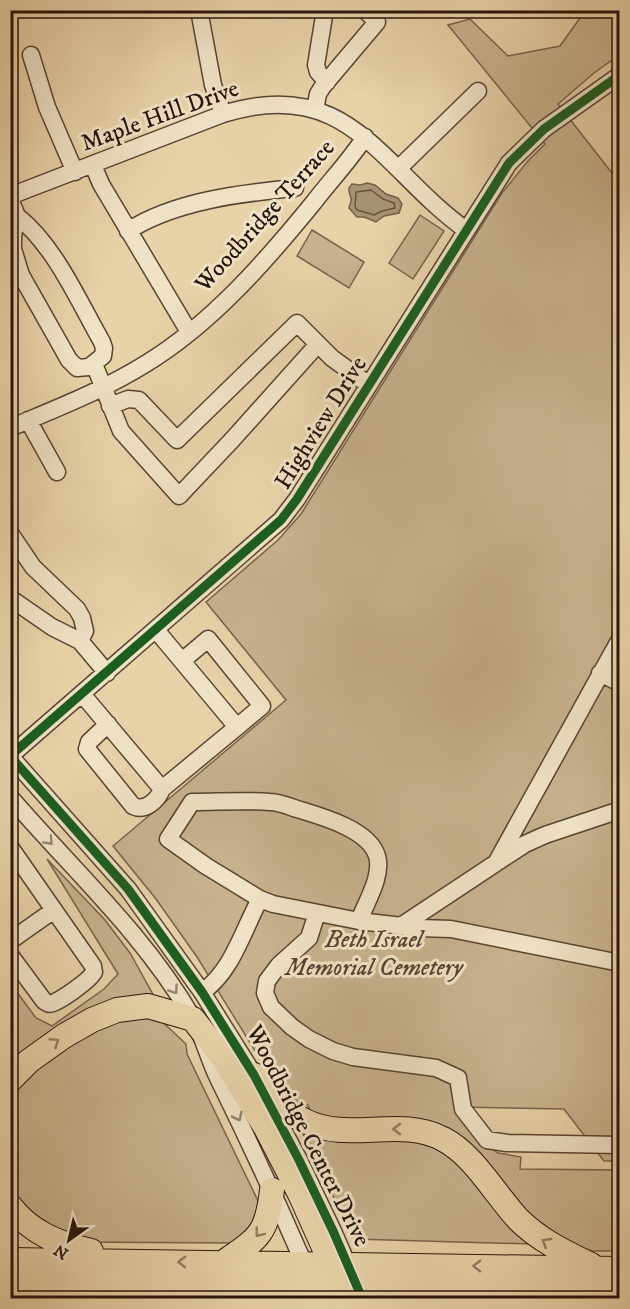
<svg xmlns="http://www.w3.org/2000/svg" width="630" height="1309" font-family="'IM FELL DW Pica',serif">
  <rect width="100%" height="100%" fill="#e8d2a8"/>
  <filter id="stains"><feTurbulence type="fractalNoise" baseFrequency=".00333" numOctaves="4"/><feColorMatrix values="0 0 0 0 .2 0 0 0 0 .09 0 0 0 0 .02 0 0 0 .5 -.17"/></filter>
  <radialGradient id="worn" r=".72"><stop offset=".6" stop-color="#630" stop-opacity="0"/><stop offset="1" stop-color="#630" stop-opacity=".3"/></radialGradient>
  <!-- green -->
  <path fill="#c7b28d" stroke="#78634c" stroke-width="1.5" d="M585,11H619V55L594,73L558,104L619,182V1161H604L564,1109L460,1107L473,1136L498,1153L521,1157L520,1169L619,1170V1251H592L557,1240L527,1216L458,1142L312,1118L308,1105L296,1106L280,1091L197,957L156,899L113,846L286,700L206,602L278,540L301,514L502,193L528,161L545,144L448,25L470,19L508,56L560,46Z
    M420,215L444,231L413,279L389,263Z
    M312,230L364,262L349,288L297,256Z
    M47,859L105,920L130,953L155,998L11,1069V984L36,1018L52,1026L104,989L118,974Z
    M154,1014L186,1044L187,1054L260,1205L249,1231L233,1243L73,1242L11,1197L10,1093L19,1077L110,1018Z
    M299,1126L425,1137L450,1149L531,1244L354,1239Z"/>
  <!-- water -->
  <path fill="#a79173" stroke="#745f49" stroke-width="1.5" d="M367,183L375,185L386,194L398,198L402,204L399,213L384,216L376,222L364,217H357L349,208C349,206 351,203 351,201C352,194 345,191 352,184L360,185Z"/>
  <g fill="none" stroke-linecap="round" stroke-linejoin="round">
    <!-- shore -->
    <path stroke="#68523f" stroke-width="1.5" d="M371,190L383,199L394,203L395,208L382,211L374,215L357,210L355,206L356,192Z"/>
    <!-- minor casing -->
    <g stroke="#584432" stroke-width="19">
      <path id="minor" d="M199,10L213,85L223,114
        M325,10L316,65L318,72L327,82
        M31,55L47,107L75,172
        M315,110L318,94L323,86L377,22L365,10
        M93,165L101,184L189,332
        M399,168L478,91
        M10,196L223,114C349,74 381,169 466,230
        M10,199L17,216L13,236V249L21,275L69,360L77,368L89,367L103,356L104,348L102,342C78,300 55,246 17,216
        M128,231C174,201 242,193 295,188
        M94,364L121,431L179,496L232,440L318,344
        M110,406L128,399L139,400L177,440L297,323L332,358L369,385
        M28,420L57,472
        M10,428C57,408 104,390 147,363C212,323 266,261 314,202C331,180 350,160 365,137
        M10,533L33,567L77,609L82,618L85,631L80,641
        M10,598L52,627L80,641L107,673
        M182,661L208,639L262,706L237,727
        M600,673L620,683
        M82,694L162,789L237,727L156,630
        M108,724L89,742L87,749L133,806C145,812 158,800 162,789
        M10,756L281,520L297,499L509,163L544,129L620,75
        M10,756L128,889L202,992L254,1075L299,1160L333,1231L362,1298
        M10,797C72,869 144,934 192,1017C203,1035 208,1057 217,1076C253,1149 287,1223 319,1298
        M10,847L93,966L94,972C90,980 63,999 53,1003C48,1005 48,1003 44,1001L10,955
        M499,861L525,844L545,835L620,810
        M317,913L309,938L279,965L267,981L265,993L271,1007L292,1027L309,1039L333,1051L353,1057L436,1068L458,1078L463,1109L487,1140L507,1143L620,1145
        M359,921C366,902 383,876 377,856C369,829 320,816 297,809C288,806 279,802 270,802C244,800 218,802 192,802L168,839L206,866L260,899L273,904L359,921L419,928L451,929L620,963
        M401,926L496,863L620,639
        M10,941L54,910
        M202,992C232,972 243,930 260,899
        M50,1282L65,1298"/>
    </g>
    <!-- highway casing -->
    <g stroke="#28140b" stroke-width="26">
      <path id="highway" d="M254,1075C270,1091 284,1111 305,1121C348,1143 400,1116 443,1139C473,1154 495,1194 518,1219C539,1240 564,1252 591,1265
        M10,1080L29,1061L64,1036L92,1020L117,1010L148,1006L193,1019L224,1059L266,1128L300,1194L331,1263L338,1274
        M10,1206C31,1233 59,1244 91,1251
        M10,1260L620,1269
        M224,1262C259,1238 267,1234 272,1190
        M10,1281L620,1290"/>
    </g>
    <!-- minor -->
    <use href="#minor" stroke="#f0e2c6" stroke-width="16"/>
    <!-- highway -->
    <use href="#highway" stroke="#e8d2a8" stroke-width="24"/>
    <!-- cycleway casing -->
    <g stroke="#f0e2c6" stroke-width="13">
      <path id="cycleway" d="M10,756L281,520L297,499L509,163L544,129L620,75
        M10,756L128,889L202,992L254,1075L299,1160L333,1231L362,1298"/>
    </g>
    <!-- cycleway -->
    <use href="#cycleway" stroke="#1b5e20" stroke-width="9"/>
  </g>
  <!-- one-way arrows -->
  <defs><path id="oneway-chevron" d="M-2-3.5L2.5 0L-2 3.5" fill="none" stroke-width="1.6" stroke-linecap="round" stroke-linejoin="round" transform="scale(1.5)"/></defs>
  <g stroke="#968572">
    <use href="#oneway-chevron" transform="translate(49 841) rotate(47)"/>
    <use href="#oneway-chevron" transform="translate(174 990) rotate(56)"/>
    <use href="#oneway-chevron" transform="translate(238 1117) rotate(64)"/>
  </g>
  <g stroke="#927c61">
    <use href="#oneway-chevron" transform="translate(55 1042) rotate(-34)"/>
    <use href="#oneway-chevron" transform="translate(397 1129) rotate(-180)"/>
    <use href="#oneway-chevron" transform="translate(259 1233) rotate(128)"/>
    <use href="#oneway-chevron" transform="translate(546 1242) rotate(-149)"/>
    <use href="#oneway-chevron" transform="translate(182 1262) rotate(-179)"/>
    <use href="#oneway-chevron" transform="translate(477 1266) rotate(-179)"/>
  </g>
  <g text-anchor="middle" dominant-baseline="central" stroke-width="6" stroke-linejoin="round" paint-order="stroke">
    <!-- street labels -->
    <g font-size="24" fill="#28140b" stroke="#f0e2c6">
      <text transform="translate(160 116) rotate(-20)">Maple Hill Drive</text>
      <text transform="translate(265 216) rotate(-48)">Woodbridge Terrace</text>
      <text transform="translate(321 423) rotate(-58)">Highview Drive</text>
      <text transform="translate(308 1136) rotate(63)">Woodbridge Center Drive</text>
    </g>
    <!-- park labels -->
    <g font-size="24" font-style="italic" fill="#584332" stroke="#f0e2c6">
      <text x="374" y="940">Beth Israel<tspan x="374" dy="28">Memorial Cemetery</tspan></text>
    </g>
  </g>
  <!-- margin -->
  <rect width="630" height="1309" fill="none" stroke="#e8d2a8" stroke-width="36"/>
  <rect x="12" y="12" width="606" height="1285" fill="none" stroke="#28140b" stroke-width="3"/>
  <rect x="18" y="18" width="594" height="1273" fill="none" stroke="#28140b" stroke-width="1.5"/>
  <!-- north arrow -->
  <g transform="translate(69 1240) rotate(214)" stroke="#f0e2c6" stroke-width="4.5" paint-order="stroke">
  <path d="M0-4.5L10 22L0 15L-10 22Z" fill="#28140b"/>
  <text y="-9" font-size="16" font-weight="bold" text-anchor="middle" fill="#28140b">N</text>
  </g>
  <rect width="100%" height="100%" filter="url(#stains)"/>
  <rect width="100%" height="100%" fill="url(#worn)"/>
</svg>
